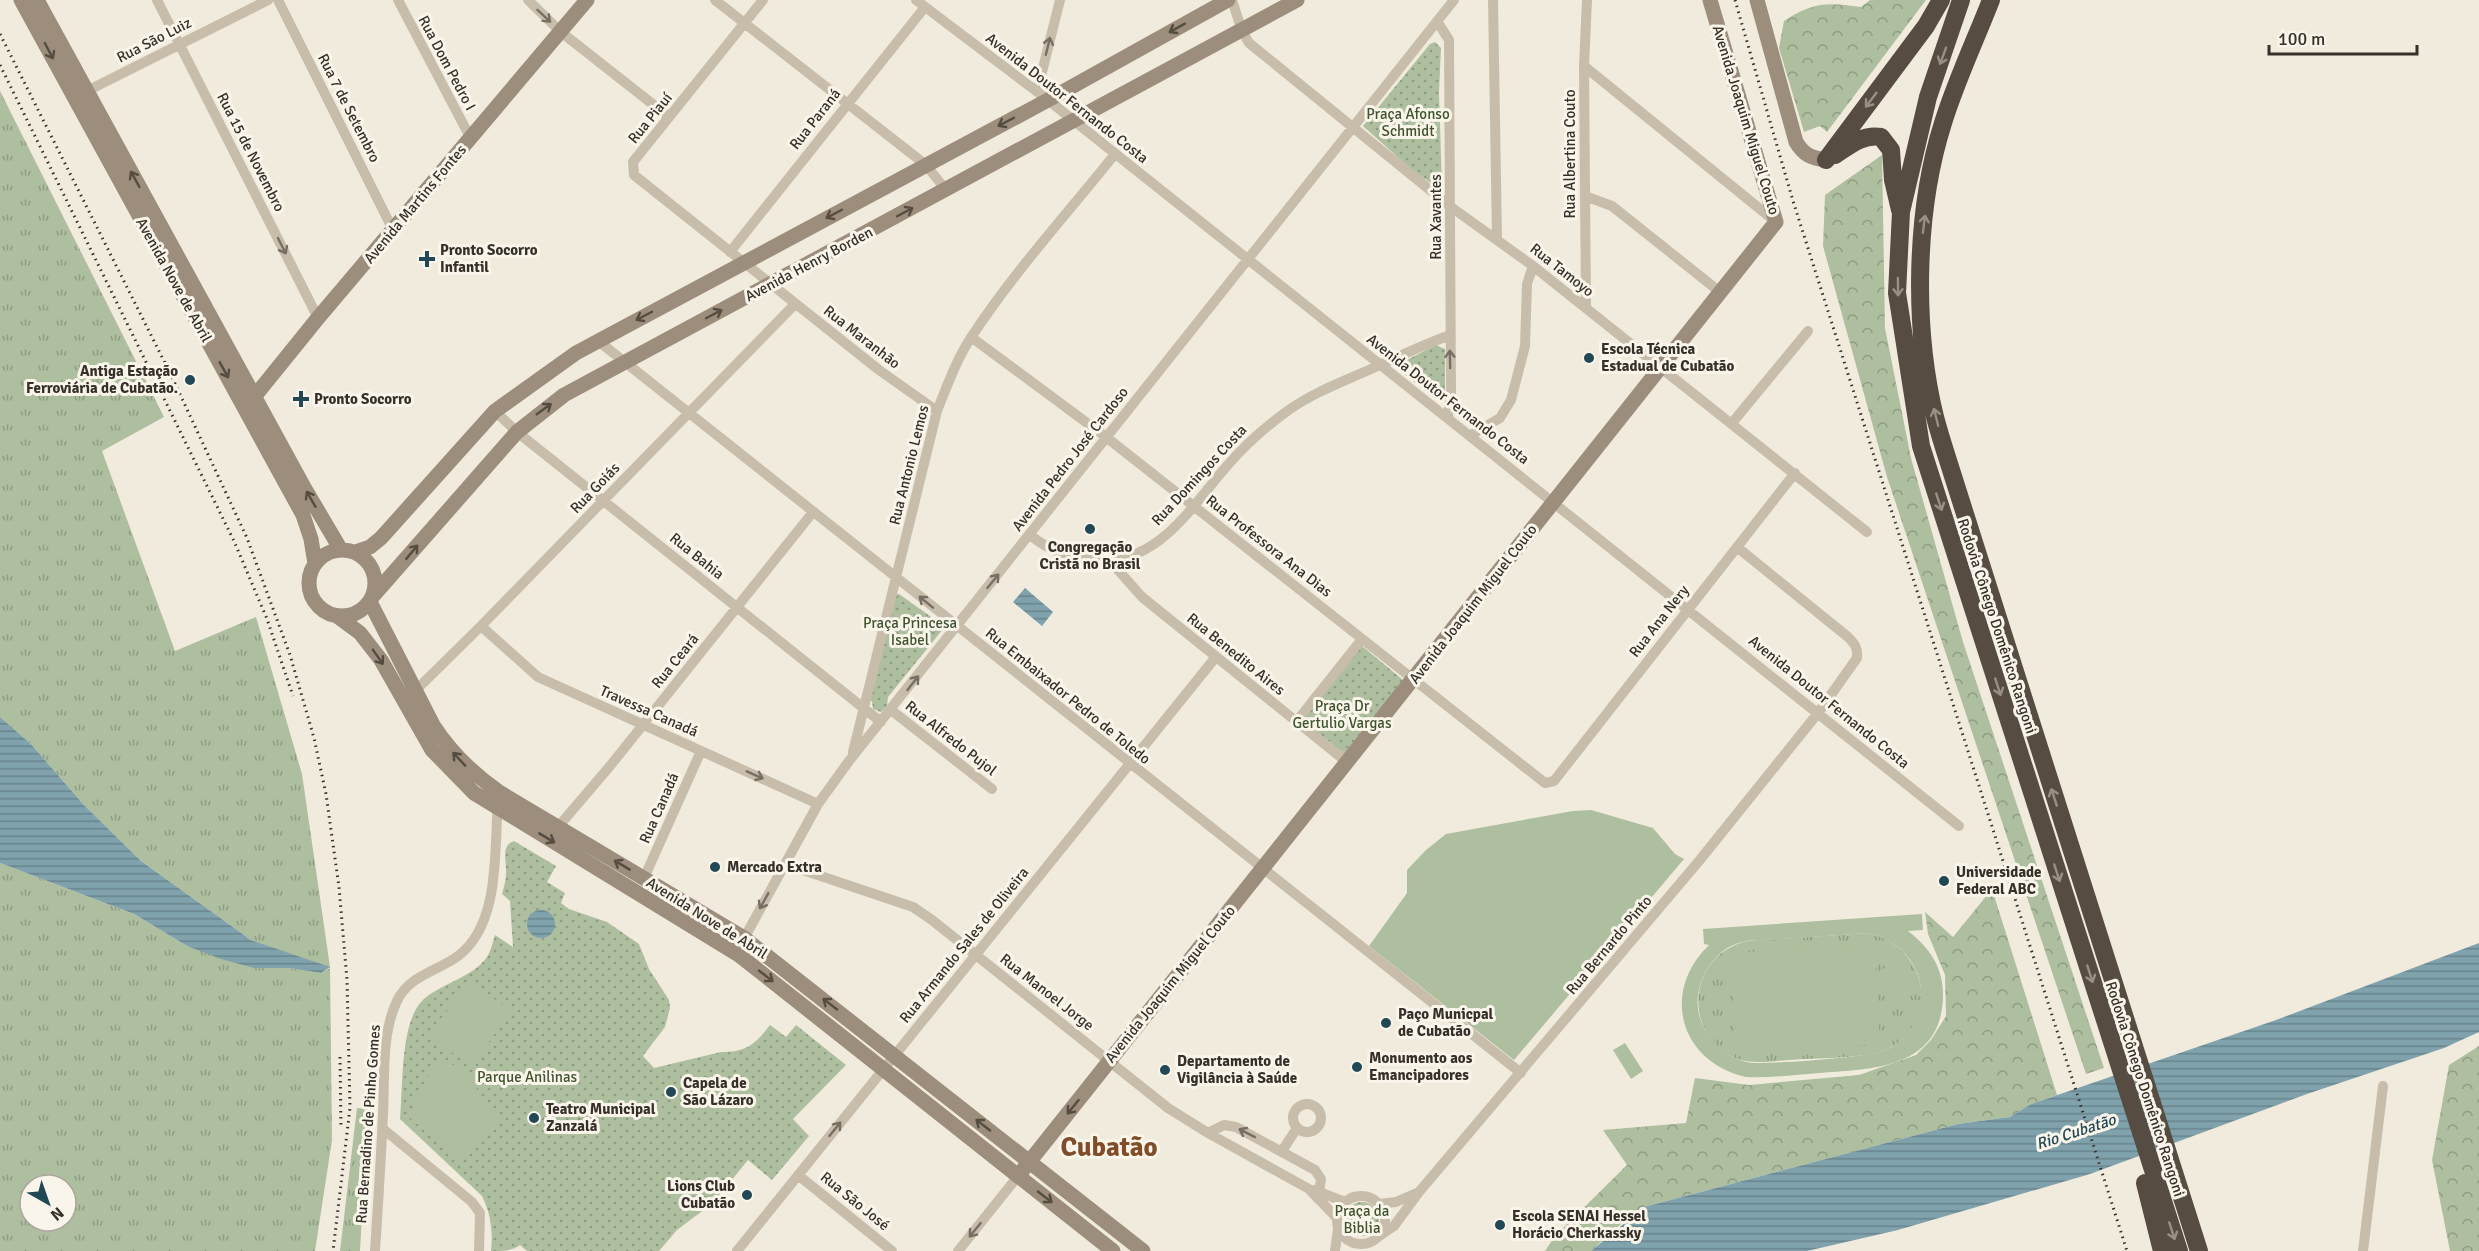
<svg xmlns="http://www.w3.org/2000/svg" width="2479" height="1251" font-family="Signika,sans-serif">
  <defs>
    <pattern id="grass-tufts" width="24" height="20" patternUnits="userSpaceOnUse" patternTransform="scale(1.5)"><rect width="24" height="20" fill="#aebf9f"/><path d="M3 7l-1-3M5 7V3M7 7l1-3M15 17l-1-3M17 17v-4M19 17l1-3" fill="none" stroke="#8e9c82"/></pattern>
    <pattern id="forest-crowns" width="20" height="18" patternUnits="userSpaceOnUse" patternTransform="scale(1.5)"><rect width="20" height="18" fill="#aebf9f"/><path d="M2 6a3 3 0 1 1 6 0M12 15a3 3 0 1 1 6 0" fill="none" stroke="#8e9c82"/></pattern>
    <pattern id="park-dots" width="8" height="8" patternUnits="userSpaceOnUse" patternTransform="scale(1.5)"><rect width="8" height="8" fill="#aebf9f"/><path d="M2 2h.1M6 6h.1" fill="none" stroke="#8e9c82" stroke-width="1.8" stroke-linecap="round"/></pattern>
    <pattern id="water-rules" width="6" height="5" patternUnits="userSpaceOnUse" patternTransform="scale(1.5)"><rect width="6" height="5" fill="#7fa2ac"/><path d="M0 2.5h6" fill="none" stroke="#69848c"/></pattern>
  </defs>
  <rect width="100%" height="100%" fill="#f1ebde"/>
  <!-- grass -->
  <path fill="url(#grass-tufts)" fill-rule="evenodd" d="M0,91L164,417L102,451L175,651L256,617L302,774L330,967L332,1140L315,1251H0V863L134,914L187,946L289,968L321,973L330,968L251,940L141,861L83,804L31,744L0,717ZM30,1185H66V1221H30Z
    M1869,933C1926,946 1943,1020 1888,1049C1868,1059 1813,1058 1789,1060C1771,1061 1752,1065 1735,1058C1687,1038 1686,968 1733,946C1746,939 1763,940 1778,939C1808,937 1838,935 1869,933Z
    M357,1108L368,1109L360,1251H340Z"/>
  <!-- forest -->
  <path fill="url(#forest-crowns)" d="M1870,0H1926L1827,132L1820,126L1804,132L1779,48L1784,21C1812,2 1828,2 1861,7Z
    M1882,155L1885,328L1911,458L1963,642L2104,1068L2086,1074L1887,477L1823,246L1825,195Z
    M1992,889L2057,1095L2031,1104L2010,1117L1958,1124L1644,1207L1616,1228L1591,1251H1545L1555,1236L1627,1165L1603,1130L1686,1123L1695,1078L1749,1085L1859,1075L1916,1055L1931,1040L1946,1016L1945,975L1928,934L1925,912L1953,937Z
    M2479,1046V1251H2450L2432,1160L2449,1065Z"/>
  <!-- park -->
  <path fill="url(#park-dots)" d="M1435,42L1441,48L1439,93L1442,188H1438L1411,169L1363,126L1430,44Z
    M1436,345L1445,349V398L1442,403L1400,371L1397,365Z
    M899,594L941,624L943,629L888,697L887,706L881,712L873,709L872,701L868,700L893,595Z
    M1361,645L1403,680L1346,755L1302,720Z
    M514,841L556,866L547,882L565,893L561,903L569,909L607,922L639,944L649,969L669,1000L670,1008L665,1027L643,1056L654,1068L721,1052C747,1052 755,1044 770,1025L786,1037L796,1025L846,1065L793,1119L809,1136L772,1180L748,1160L713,1203L677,1230L659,1251H527L520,1245C513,1251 502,1251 491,1251C493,1232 491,1214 482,1196L400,1119C403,1088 400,1023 422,1001C440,983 471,979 487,957C491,951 493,941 495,935L513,947L510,901L502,894C504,887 506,880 506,873C507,862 500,846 514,841Z
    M1345 1219a17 17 0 1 1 34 0a17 17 0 1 1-34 0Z"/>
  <!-- garden -->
  <path fill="#aebf9f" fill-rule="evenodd" d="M1591,810L1653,828L1675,854L1684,859L1514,1060L1369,946L1407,893V870L1426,850L1446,834L1573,811Z
    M1922,914L1923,930L1908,931C1929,947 1944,968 1943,997C1941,1069 1872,1069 1819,1073C1794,1075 1770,1078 1746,1077C1680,1062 1660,992 1709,945L1704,944L1703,929ZM1869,933C1902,941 1927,970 1920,1006L1919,1000L1882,1002L1883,1009L1920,1007C1916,1025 1904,1041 1888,1049C1871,1058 1780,1063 1757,1063C1749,1063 1741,1061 1735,1058C1715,1049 1701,1030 1698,1009C1695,981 1713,949 1742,942C1754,939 1769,940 1782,939C1811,937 1840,935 1869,933Z
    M1875,944L1880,1044L1736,1052L1730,953Z
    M1885,946C1919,949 1921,993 1888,1000L1887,978H1881V969L1886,968Z
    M471,980L512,1013L469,1066L429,1034Z
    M1625,1043L1643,1071L1631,1079L1613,1050Z
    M438,1062L455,1065L470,1080L499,1117L463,1160L411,1119L415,1097Z"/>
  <!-- water -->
  <path fill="url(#water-rules)" d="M1025,588L1053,612L1042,626L1013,602Z
    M0,717L31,744L83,804L141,861L251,940L330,967L321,973L289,968H254L221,959L187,946L134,914L0,863Z
    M527 924a14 14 0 1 1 28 0a14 14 0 1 1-28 0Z
    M2479,943V1032L2444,1048L2307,1094L2090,1174L1898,1230L1807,1251H1591L1644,1207L1958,1124L2010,1117L2031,1104L2276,1020Z"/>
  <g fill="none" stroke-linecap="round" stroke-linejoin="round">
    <!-- street -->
    <path stroke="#c8bdab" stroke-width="10" d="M157,0L318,318
      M278,0L393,230
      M398,0L471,139
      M528,0L561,32L669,117
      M715,0L926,165L946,190
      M763,0L633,162L634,175L879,370L937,411
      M916,0L1048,100L1959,826
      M1232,0L1242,31L1249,43L1451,207L1533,266L1867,532
      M1493,0L1497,239
      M1437,21L1449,40L1451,392L1448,417
      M1584,66L1776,222
      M1037,92L1060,0
      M83,93L268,0
      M1585,196L1612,206L1720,292
      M730,252L925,7
      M1586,308L1584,66L1587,0
      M971,337L1106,437L1545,783L1554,781L1795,473
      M597,340L1521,1073
      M495,411L517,432L881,722
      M1732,423L1808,331
      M1471,435L1500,418L1511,400L1525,346L1527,284L1533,266
      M1030,535C1049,550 1067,558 1092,560C1157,566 1189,510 1226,467C1244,446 1264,428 1286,412C1312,393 1342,382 1371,369C1397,357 1423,345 1450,335
      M1111,562L1142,597L1348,763
      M481,626L538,677L818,804
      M415,691L481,626L795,304
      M891,710L992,789
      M1296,722L1362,639
      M853,752L937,411C947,386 957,358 972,336C1014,272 1067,214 1115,154
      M558,827L610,766L813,512
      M785,864L913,907L932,920L1168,1108L1208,1133L1309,1189L1336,1217
      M644,878L701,751
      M741,944L818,804L849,761L1454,0
      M1293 1118a14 14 0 1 1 28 0a14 14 0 1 1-28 0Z
      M382,1128L472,1202L480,1213L479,1251
      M1208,1133L1224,1125L1236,1127L1315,1170L1321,1179L1318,1199
      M1282,1151L1297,1128
      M798,1175L892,1251
      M1314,1190L1345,1202
      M1337 1220a24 24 0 1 1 48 0a24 24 0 1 1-48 0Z
      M1379,1204L1396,1202L1419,1192
      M1378,1237L1394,1226L1419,1192L1699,861L1818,713L1857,658C1858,648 1855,644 1848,637L1737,547
      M375,1251C378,1205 381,1160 383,1114C385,1078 381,1034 397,1001C409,975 438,971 458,956C501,924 494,849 498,801
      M737,1251L1215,658
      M958,1251L1018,1176
      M1335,1251L1338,1229
      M2363,1251L2383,1086"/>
    <!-- secondary -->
    <path stroke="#9c8d7c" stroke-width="15" d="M21,0L303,515L311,539L315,564
      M37,0L305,489L341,550
      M1757,0L1796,142C1804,155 1811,158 1826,160
      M250,402L318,318L587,0
      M309 583a33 33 0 1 1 66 0a33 33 0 1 1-66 0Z
      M355,552L370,547L381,538L495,411L576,353L1048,100L1228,0
      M373,596L517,432L564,395L1297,0
      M370,602L433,725C451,753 472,773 499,792L744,938L1143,1251
      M337,616L360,633L381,660L432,750L474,793L739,955L1113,1251
      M1018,1176L1776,222L1710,0"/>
    <!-- highway -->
    <path stroke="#574c41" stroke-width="18" d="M1961,0L1928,97L1901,212L1897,293L1921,446L2179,1251
      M1991,0C1975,41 1956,81 1943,123C1915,211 1913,327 1935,417C1940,436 1946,454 1952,473L2199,1251
      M1835,155C1850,145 1863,134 1881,137L1891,150L1893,180L1900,210
      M1826,160L1926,26L1941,0
      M2145,1183L2162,1251"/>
    <!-- rail -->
    <path stroke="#363029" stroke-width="3" stroke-dasharray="1.5 4.5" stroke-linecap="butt" d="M1735,0L1793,201L2127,1251
      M0,34L171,375L247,538L290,655L314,738L326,794L339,887L347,980L350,1108L333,1251
      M0,65L234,541L267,619L293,696
      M340,1057L341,1129"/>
  </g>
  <!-- one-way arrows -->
  <defs><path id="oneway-shaft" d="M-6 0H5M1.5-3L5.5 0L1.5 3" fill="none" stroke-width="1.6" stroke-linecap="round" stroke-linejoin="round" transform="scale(1.5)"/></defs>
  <g stroke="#786f64">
    <use href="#oneway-shaft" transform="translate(544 16) rotate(43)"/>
    <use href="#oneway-shaft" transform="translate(1048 46) rotate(-76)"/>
    <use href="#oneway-shaft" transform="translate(282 246) rotate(63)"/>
    <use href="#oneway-shaft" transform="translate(1450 359) rotate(-91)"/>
    <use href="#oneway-shaft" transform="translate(993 581) rotate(-51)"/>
    <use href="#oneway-shaft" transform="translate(926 602) rotate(-141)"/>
    <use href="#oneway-shaft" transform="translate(913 683) rotate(-52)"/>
    <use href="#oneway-shaft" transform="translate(755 775) rotate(24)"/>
    <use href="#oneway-shaft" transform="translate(764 901) rotate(119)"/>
    <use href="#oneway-shaft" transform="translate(835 1129) rotate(-51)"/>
    <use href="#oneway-shaft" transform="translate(1247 1133) rotate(-153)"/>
    <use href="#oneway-shaft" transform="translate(975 1230) rotate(129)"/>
  </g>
  <g stroke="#554c42">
    <use href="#oneway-shaft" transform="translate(1177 28) rotate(151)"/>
    <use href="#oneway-shaft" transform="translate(49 51) rotate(62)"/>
    <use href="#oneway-shaft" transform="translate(1006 122) rotate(152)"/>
    <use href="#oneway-shaft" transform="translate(135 179) rotate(-119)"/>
    <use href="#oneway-shaft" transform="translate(905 212) rotate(-28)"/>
    <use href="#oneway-shaft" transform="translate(834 214) rotate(152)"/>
    <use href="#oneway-shaft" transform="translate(714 314) rotate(-28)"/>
    <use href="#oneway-shaft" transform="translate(644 316) rotate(152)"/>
    <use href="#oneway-shaft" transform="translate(224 370) rotate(61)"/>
    <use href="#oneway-shaft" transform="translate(544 409) rotate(-36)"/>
    <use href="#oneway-shaft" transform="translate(311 499) rotate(-120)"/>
    <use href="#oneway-shaft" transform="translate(412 552) rotate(-50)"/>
    <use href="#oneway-shaft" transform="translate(378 657) rotate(55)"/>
    <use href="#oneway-shaft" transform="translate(459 759) rotate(-133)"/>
    <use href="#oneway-shaft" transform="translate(547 838) rotate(31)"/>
    <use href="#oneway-shaft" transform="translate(622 865) rotate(-149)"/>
    <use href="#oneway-shaft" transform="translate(766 976) rotate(38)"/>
    <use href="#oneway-shaft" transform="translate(830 1004) rotate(-142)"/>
    <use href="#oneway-shaft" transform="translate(1073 1107) rotate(129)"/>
    <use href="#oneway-shaft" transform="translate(983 1125) rotate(-142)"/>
    <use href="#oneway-shaft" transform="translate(1045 1197) rotate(38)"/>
  </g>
  <g stroke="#989085">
    <use href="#oneway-shaft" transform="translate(1943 56) rotate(110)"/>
    <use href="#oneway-shaft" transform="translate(1871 100) rotate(127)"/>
    <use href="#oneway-shaft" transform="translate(1924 224) rotate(-83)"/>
    <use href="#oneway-shaft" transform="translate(1898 287) rotate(89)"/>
    <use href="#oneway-shaft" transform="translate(1936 417) rotate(-104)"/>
    <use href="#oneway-shaft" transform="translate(1939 502) rotate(72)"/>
    <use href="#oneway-shaft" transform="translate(1998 687) rotate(72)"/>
    <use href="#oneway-shaft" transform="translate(2054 797) rotate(-108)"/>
    <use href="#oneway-shaft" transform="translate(2057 873) rotate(72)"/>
    <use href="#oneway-shaft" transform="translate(2090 974) rotate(72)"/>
    <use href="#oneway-shaft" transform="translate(2172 1231) rotate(72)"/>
  </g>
  <!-- markers -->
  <g fill="#224855" stroke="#f9f5ea" stroke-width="2">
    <path d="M424 250h6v6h6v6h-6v6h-6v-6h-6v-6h6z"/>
    <circle cx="1589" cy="358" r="6"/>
    <circle cx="190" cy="380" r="6"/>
    <path d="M298 390h6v6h6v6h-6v6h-6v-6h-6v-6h6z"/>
    <circle cx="1090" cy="529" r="6"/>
    <circle cx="715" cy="867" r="6"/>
    <circle cx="1944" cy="881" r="6"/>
    <circle cx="1386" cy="1023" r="6"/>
    <circle cx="1357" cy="1067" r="6"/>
    <circle cx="1165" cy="1070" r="6"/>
    <circle cx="671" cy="1092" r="6"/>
    <circle cx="534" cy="1118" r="6"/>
    <circle cx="747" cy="1195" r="6"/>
    <circle cx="1500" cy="1225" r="6"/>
  </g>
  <g text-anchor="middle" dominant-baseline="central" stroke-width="6" stroke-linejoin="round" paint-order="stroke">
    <!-- street labels -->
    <g font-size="15" fill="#363029" stroke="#f9f5ea">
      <text transform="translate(154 40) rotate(-27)">Rua São Luiz</text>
      <text transform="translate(447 63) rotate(62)">Rua Dom Pedro I</text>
      <text transform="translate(1067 98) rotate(38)">Avenida Doutor Fernando Costa</text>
      <text transform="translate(349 108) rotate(63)">Rua 7 de Setembro</text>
      <text transform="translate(650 118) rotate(-51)">Rua Piauí</text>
      <text transform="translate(815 119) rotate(-52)">Rua Paraná</text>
      <text transform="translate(1746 120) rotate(73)">Avenida Joaquim Miguel Couto</text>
      <text transform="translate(251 152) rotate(63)">Rua 15 de Novembro</text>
      <text transform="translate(1570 154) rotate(-90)">Rua Albertina Couto</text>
      <text transform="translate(415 204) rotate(-50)">Avenida Martins Fontes</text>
      <text transform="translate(1436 217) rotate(-90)">Rua Xavantes</text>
      <text transform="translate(809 264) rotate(-28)">Avenida Henry Borden</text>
      <text transform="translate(1562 270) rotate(38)">Rua Tamoyo</text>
      <text transform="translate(174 280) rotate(61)">Avenida Nove de Abril</text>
      <text transform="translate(862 337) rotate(38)">Rua Maranhão</text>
      <text transform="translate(1448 399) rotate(38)">Avenida Doutor Fernando Costa</text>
      <text transform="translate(1070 459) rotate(-52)">Avenida Pedro José Cardoso</text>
      <text transform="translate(909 465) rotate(-76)">Rua Antonio Lemos</text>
      <text transform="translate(1199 475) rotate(-47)">Rua Domingos Costa</text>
      <text transform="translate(595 488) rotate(-46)">Rua Goiás</text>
      <text transform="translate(1269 546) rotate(38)">Rua Professora Ana Dias</text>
      <text transform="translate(697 556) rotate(39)">Rua Bahia</text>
      <text transform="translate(1473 604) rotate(-52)">Avenida Joaquim Miguel Couto</text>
      <text transform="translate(1659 621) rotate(-52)">Rua Ana Nery</text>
      <text transform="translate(1997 626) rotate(72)">Rodovia Cônego Domênico Rangoni</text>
      <text transform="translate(1236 654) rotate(39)">Rua Benedito Aires</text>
      <text transform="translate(675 661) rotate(-51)">Rua Ceará</text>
      <text transform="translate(1068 696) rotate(39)">Rua Embaixador Pedro de Toledo</text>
      <text transform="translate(1829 702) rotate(39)">Avenida Doutor Fernando Costa</text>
      <text transform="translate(649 711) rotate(24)">Travessa Canadá</text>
      <text transform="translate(951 738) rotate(38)">Rua Alfredo Pujol</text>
      <text transform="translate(659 808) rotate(-66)">Rua Canadá</text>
      <text transform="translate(707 918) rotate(32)">Avenida Nove de Abril</text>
      <text transform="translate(964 945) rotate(-51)">Rua Armando Sales de Oliveira</text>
      <text transform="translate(1609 945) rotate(-50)">Rua Bernardo Pinto</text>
      <text transform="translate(1170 984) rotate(-51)">Avenida Joaquim Miguel Couto</text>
      <text transform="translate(1047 992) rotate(38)">Rua Manoel Jorge</text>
      <text transform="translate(2145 1089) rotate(72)">Rodovia Cônego Domênico Rangoni</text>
      <text transform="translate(368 1124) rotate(-86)">Rua Bernadino de Pinho Gomes</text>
      <text transform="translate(855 1201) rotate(39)">Rua São José</text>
    </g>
    <!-- park labels -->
    <g font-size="15" fill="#3f532f" stroke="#f9f5ea">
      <text x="1408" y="114">Praça Afonso<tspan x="1408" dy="17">Schmidt</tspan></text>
      <text x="910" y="623">Praça Princesa<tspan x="910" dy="17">Isabel</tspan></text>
      <text x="1342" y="706">Praça Dr<tspan x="1342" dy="17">Gertulio Vargas</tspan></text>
      <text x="527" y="1077">Parque Anilinas</text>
      <text x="1362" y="1211">Praça da<tspan x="1362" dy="17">Biblia</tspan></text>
    </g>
    <!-- poi labels -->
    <g font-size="15" font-weight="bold" fill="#363029" stroke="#f9f5ea" text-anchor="start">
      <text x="440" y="250">Pronto Socorro<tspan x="440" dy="17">Infantil</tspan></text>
      <text x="1601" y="349">Escola Técnica<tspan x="1601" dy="17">Estadual de Cubatão</tspan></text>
      <text x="178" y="371" text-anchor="end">Antiga Estação<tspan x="178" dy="17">Ferroviária de Cubatão.</tspan></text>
      <text x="314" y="399">Pronto Socorro</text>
      <text x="1090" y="547" text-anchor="middle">Congregação<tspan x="1090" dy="17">Cristã no Brasil</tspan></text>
      <text x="727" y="867">Mercado Extra</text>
      <text x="1956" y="872">Universidade<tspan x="1956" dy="17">Federal ABC</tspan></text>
      <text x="1398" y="1014">Paço Municpal<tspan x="1398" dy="17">de Cubatão</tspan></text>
      <text x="1369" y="1058">Monumento aos<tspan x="1369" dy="17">Emancipadores</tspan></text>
      <text x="1177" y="1061">Departamento de<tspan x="1177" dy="17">Vigilância à Saúde</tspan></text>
      <text x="683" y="1083">Capela de<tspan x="683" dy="17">São Lázaro</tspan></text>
      <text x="546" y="1109">Teatro Municipal<tspan x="546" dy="17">Zanzalá</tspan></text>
      <text x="735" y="1186" text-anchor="end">Lions Club<tspan x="735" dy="17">Cubatão</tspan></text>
      <text x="1512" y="1216">Escola SENAI Hessel<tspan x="1512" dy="17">Horácio Cherkassky</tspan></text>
    </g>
    <!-- water labels -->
    <g font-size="16" font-style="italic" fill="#224855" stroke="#f9f5ea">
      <text transform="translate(2076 1132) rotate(-18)">Rio Cubatão</text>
    </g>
    <!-- town labels -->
    <g font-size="27" font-weight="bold" fill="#804d28" stroke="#f9f5ea">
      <text x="1109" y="1147">Cubatão</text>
    </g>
  </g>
  <!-- north arrow -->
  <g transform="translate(48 1203) rotate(140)"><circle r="28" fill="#f9f5ea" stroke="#aba69d" stroke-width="1.5"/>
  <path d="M0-4.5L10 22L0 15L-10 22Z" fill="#224855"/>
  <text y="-9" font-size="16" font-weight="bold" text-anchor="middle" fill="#363029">N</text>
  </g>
  <!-- scale -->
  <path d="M2269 45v9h148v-9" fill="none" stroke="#363029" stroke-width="3"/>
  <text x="2278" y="45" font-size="18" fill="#363029" stroke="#f9f5ea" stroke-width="4.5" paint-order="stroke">100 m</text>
</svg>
